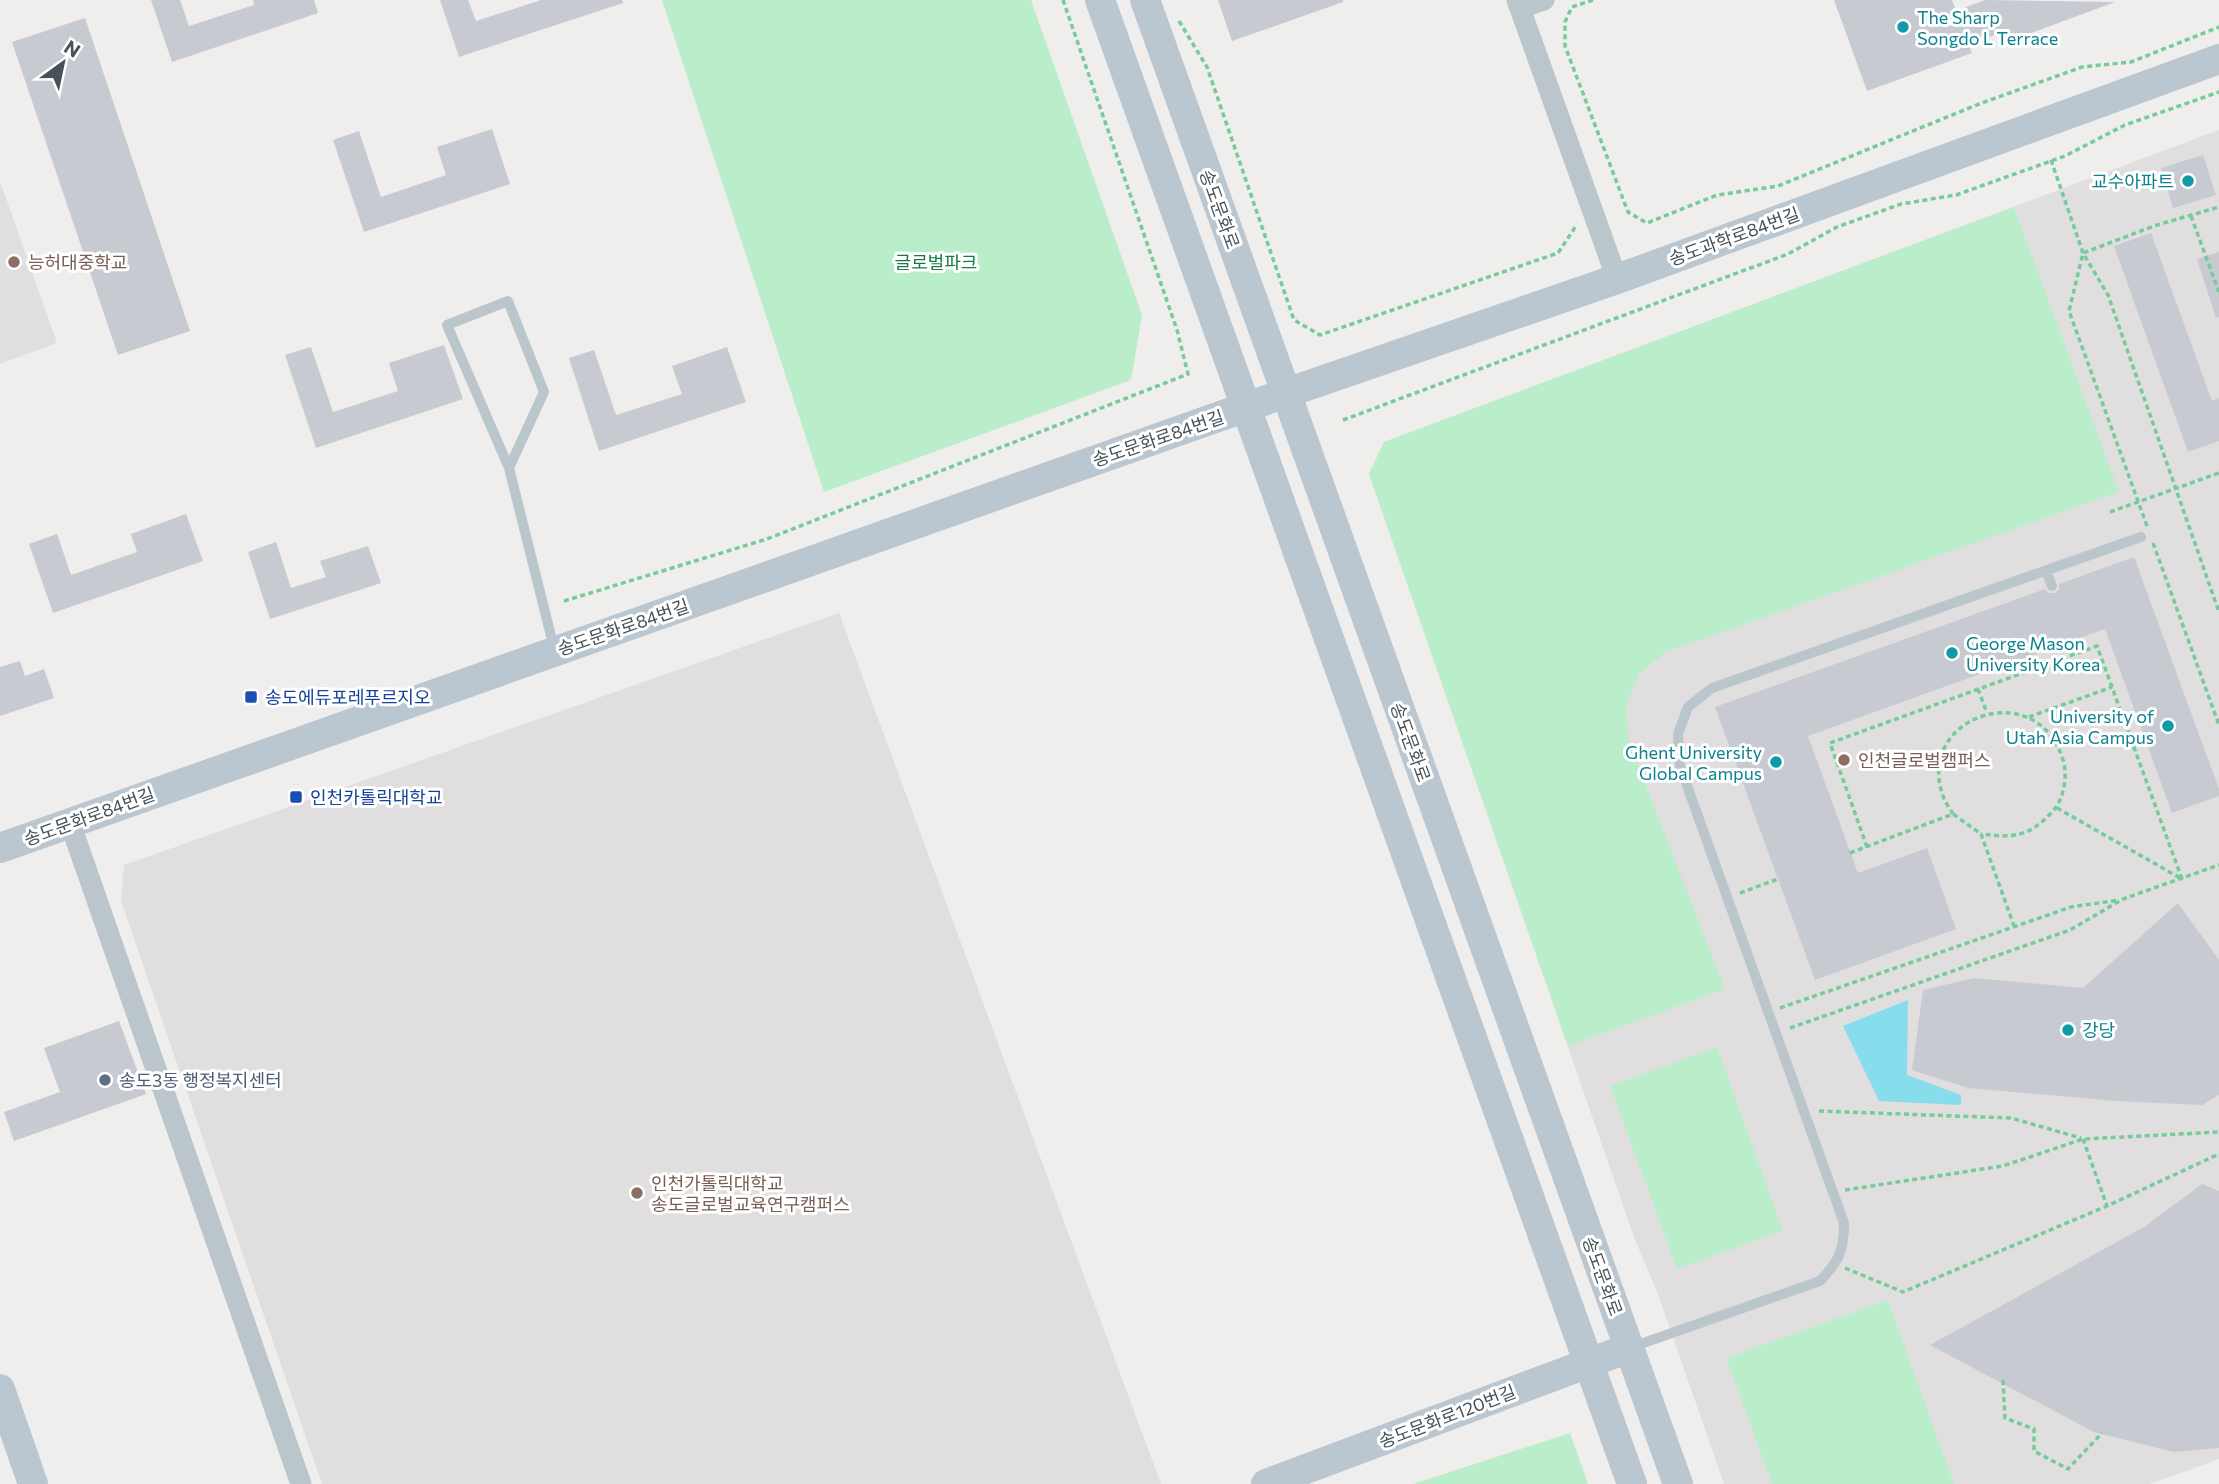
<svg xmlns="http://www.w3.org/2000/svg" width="2219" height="1484" font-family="Commissioner,'Noto Sans KR',sans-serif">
  <rect width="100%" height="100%" fill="#f0eded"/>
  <!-- education -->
  <path fill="#e1dedf" d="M2219,130V1459L2150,1484H1724L1659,1297L1634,1237L1369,474L1384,442Z
    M0,181L57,343L0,364Z
    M839,613L1161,1484H322L121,901L124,865Z"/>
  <!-- green -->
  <path fill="#baeecb" d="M662,0H1031L1142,315L1131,380L824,492Z
    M2014,207L2119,492L1666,652L1639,674L1626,706L1629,742L1725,989L1568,1046L1369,474L1384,442Z
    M1717,1047L1783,1231L1677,1269L1610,1086Z
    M1888,1300L1954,1484H1772L1726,1358Z
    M1570,1433L1588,1484H1413Z"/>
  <!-- water -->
  <path fill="#87ddeb" d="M1908,1000L1907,1075L1961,1095V1105L1879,1101L1843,1026Z"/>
  <!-- building -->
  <path fill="#c7cad0" d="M151,0H180L189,26L254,5L253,0H314L318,13L172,62Z
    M440,0H468L476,21L541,0H622L623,3L459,57Z
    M1218,0H1343V2L1232,41Z
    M1834,0H1952L1956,11L1985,0L2115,2L2004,43L2000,33L1969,45L1972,53L1867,91Z
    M85,18L190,331L118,355L12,42Z
    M492,129L510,184L364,232L333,140L359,131L381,197L446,175L437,147Z
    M2203,155L2216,195L2173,208L2161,168Z
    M2151,233L2212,401L2219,398V441L2188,452L2114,246Z
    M2219,252V317L2216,318L2197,259Z
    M444,345L463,399L316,448L285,355L311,347L333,412L398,391L389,363Z
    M727,347L746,402L599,451L569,358L594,350L616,415L682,394L672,366Z
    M186,514L203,561L53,613L29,544L57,534L71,575L137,552L131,534Z
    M276,542L291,588L326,577L320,561L368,546L381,583L270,619L248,552Z
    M2134,557L2219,789V796L2172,813L2105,629L1808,736L1858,873L1927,848L1956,929L1815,980L1715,707L2045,589L2048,593H2054L2059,590V584Z
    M20,661L25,676L44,669L54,698L0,716V667Z
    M2178,903L2219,960V1095L2202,1105L2116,1101L1968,1088L1912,1070L1923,990L1974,978L2083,988Z
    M119,1021L146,1094L14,1141L4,1112L60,1092L44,1048Z
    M2202,1184L2219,1191V1448L2174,1452L2094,1432L1930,1345L2144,1227Z"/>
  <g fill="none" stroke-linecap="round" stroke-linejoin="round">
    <!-- path -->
    <path stroke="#73cc99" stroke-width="3.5" stroke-dasharray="5 3.5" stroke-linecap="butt" d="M1593,0L1572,7L1565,22V46L1628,212L1647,223L1717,195L1778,186L1979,104L2082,67L2131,62L2219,27
      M1179,21L1207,67L1294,320L1320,335L1558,253L1576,226
      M2051,160L2083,253L2108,295L2219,612
      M2191,216L2219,292
      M1343,420L1788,254L1837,227L1901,204L1956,195L2065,156L2125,125L2219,92
      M2110,512L2219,473
      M2147,526L2069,311L2083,253L2157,225L2219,207
      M2153,543L2219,725
      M564,601L767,539L1188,374L1177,330L1063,0
      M1978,689L1987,713
      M2029,717L2112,687
      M2057,808L2182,879
      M1953,814C1950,809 1945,802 1943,796C1914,717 2037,674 2063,760C2068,775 2064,799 2053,811C2029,837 2015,838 1981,834
      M1867,847L1830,743L2097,646L2182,879
      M1850,853L1953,814L1981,834L2014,926
      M1740,893L1778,879
      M1780,1008L2071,907L2119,900
      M1790,1028L2070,930L2123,899L2219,865
      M1819,1111L2011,1118L2081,1138
      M2083,1139L2107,1206
      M1845,1190L2003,1166L2083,1139L2219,1132
      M1845,1268L1903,1292L2107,1206L2219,1154
      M2003,1380L2005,1418L2034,1429V1451L2068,1469L2102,1433"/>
    <!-- lane -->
    <path stroke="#bbc6cc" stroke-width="10" d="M509,468L447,325L508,301L544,392L509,468L554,648
      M2046,571L2052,586
      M1632,1347L1820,1281C1839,1261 1844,1251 1844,1223L1680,766L1678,734L1688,707L1712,688L2141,537"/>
    <!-- street -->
    <path stroke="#bbc6cc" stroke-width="21" d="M1517,0L1617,279
      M1520,8L1544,0
      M70,823L301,1484"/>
    <!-- secondary -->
    <path stroke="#bac7d1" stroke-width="30" d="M1100,0L1632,1484
      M1145,0L1678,1484
      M0,848L1246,407L1617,279L2219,59
      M0,1389L33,1484
      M1266,1484L1629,1348"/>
  </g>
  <!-- markers -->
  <g fill="#0f9aa8" stroke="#fff" stroke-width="2.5">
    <circle cx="1903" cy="27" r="7"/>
    <circle cx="2188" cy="181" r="7"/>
    <circle cx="1952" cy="653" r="7"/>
    <circle cx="2168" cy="726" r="7"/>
    <circle cx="1776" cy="762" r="7"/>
    <circle cx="2068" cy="1030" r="7"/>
  </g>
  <g fill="#8d6e63" stroke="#fff" stroke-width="2.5">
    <circle cx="14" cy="262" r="7"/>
    <circle cx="1844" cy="760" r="7"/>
    <circle cx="637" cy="1193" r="7"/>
  </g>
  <g fill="#1a4fb4" stroke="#fff" stroke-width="2.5">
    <rect x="244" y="690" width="14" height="14" rx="3.5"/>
    <rect x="289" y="790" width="14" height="14" rx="3.5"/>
  </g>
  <circle fill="#5c6f8a" stroke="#fff" stroke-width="2.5" cx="105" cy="1080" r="7"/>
  <g text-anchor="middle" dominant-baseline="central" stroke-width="6" stroke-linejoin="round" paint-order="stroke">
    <!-- culture labels -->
    <g font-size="18" fill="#0d838f" stroke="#fff" text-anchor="start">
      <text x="1917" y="17">The Sharp<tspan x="1917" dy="21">Songdo L Terrace</tspan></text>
      <text x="2174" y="181" text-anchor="end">교수아파트</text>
      <text x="1966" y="643">George Mason<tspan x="1966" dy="21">University Korea</tspan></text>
      <text x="2154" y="716" text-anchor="end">University of<tspan x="2154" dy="21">Utah Asia Campus</tspan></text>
      <text x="1762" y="752" text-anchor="end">Ghent University<tspan x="1762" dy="21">Global Campus</tspan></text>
      <text x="2082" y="1030">강당</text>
    </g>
    <!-- street labels -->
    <g font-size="18" fill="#45525a" stroke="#fff">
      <text transform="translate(1220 209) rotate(70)">송도문화로</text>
      <text transform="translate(1734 236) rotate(-20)">송도과학로84번길</text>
      <text transform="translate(1158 438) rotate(-19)">송도문화로84번길</text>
      <text transform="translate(623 627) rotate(-19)">송도문화로84번길</text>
      <text transform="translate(1411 742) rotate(70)">송도문화로</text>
      <text transform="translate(89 816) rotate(-20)">송도문화로84번길</text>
      <text transform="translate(1603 1276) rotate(70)">송도문화로</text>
      <text transform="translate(1447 1416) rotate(-21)">송도문화로120번길</text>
    </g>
    <!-- education labels -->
    <g font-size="18" fill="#785e54" stroke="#fff" text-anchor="start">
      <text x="28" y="262">능허대중학교</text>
      <text x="1858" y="760">인천글로벌캠퍼스</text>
      <text x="651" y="1183">인천가톨릭대학교<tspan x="651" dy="21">송도글로벌교육연구캠퍼스</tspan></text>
    </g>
    <!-- park labels -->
    <g font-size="18" fill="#177b42" stroke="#fff">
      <text x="936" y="262">글로벌파크</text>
    </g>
    <!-- transit labels -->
    <g font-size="18" fill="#164399" stroke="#fff" text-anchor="start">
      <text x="265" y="697">송도에듀포레푸르지오</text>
      <text x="310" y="797">인천카톨릭대학교</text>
    </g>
    <!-- service labels -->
    <g font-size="18" fill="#4e5e75" stroke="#fff" text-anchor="start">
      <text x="119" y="1080">송도3동 행정복지센터</text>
    </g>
  </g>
  <!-- north arrow -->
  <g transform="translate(63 63) rotate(33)" stroke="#ffffff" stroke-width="5" paint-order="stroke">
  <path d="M0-5L12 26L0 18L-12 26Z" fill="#45525a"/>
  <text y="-10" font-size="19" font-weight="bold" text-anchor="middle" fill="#45525a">N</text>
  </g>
</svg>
